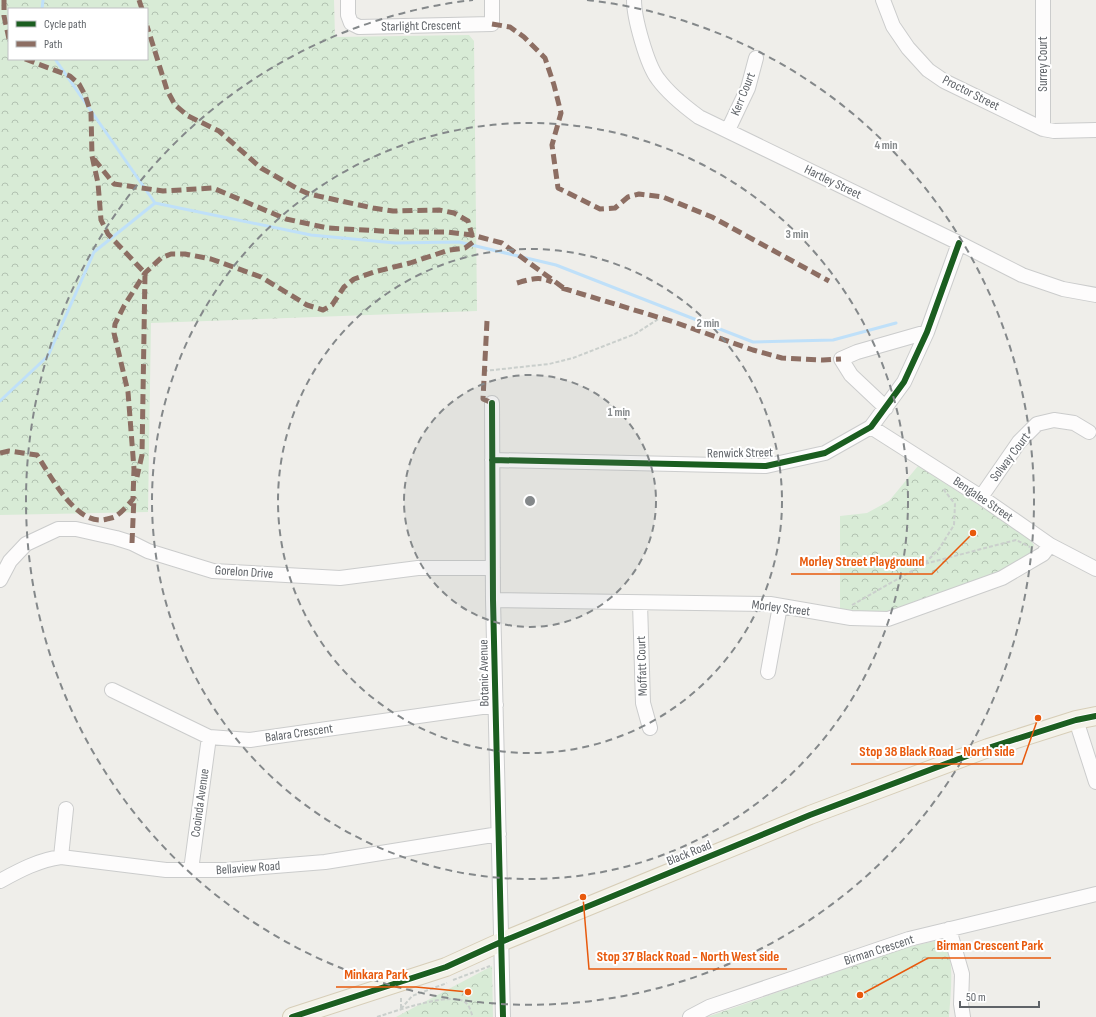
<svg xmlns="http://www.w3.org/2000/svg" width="1096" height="1017" font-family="'Sofia Sans Condensed',sans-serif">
  <defs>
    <pattern id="forest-crowns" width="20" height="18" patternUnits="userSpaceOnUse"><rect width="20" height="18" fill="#d8ebd6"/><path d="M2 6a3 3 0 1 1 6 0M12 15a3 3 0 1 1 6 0" fill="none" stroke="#b2c2b1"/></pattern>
  </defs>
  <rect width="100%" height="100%" fill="#efeeea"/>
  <!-- forest -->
  <path fill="url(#forest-crowns)" fill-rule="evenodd" d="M0,0H334L335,37L469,35L474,41L477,311L151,323L148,512L0,515ZM9,9H147V59H9Z
    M918,466L1027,536L1034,545L1030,557L1018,566L893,611L876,613L840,609V516L867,513L889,501Z
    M935,941C939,942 943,943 946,947C955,958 950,1002 949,1017H707L905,948Z
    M492,966L493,1017H396Z"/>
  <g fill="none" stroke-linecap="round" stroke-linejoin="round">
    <!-- stream -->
    <path stroke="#bfe0f9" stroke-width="3" d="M42,9L43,0
      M55,59L155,203L311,235L395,243L459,242L556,265L753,342L833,340L896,323
      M0,401L48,356L94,252L155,203"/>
    <!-- minor casing -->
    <g stroke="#cbcccc" stroke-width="16">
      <path id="minor" d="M348,0V15L351,23L359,27L492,24V0
        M634,0C634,18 647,65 658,79C669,94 684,106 699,117L959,243L1022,275L1063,289L1096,295
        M883,0L893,26L908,48L928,70L944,81L1043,129L1054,131L1096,130
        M1043,0V129
        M728,130L748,88L756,58
        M492,403L493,600L503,1017
        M886,408L851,375L841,359L857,352L927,332
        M871,427L981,497L1050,545L1096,569
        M492,460L766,466L825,453L871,427L904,382L927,332L959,243
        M981,497L1019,442L1037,424L1054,420L1074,423L1089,432
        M0,580L10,561L26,544L58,529H76L116,538L132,543L148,551L213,571L340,578L418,568H493
        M493,600L770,604L851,618L888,619L1002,578L1043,554L1050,545
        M640,603L643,703L650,728
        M768,672L780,606
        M112,690L209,737L250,740L496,705
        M1076,720L1096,782
        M61,857L66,809
        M191,870L209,737
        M0,881C20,870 39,860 61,857L166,870H227L325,862L499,834
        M949,929L962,974L961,1004L963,1017
        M690,1017L709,1007L909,939L1096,894"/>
    </g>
    <!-- major casing -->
    <g stroke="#d7ceb8" stroke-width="20">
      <path id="major" d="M292,1017L446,967L501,942L810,815L988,748L1076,720L1096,716"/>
    </g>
    <!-- path -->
    <path stroke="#cacfcc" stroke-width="2" stroke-dasharray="4 2" stroke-linecap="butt" d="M484,371L549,364L573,358L635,334L660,318
      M925,563L939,549L954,525L955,504L944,490V488
      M852,605L924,564L1016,540L1030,547
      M453,980L490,966
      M401,1008V996
      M401,1009L412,996L447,983
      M377,1017C393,1012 454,990 466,1003C470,1006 471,1013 473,1017"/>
    <!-- minor -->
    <use href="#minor" stroke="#fdfcfc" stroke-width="14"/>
    <!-- major -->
    <use href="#major" stroke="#f4f2e9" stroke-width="18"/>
    <!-- quiet -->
    <path stroke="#8d6e63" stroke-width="5" stroke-dasharray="10 5" stroke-linecap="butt" d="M4,0V16L9,39
      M139,0L142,9
      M492,24L510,27L524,37L545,58L554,85L561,113L552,145L558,188L600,209L615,208L628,197L639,194L663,197L712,217L829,281
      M25,59L70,76L79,84L85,95L91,113L92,156L98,183L101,220L108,234L145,273L142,455L137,477
      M94,159L114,184L163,191L213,188L286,219L328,228L399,232H446L472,235L502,243L565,289
      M517,283C530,279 540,276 552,282
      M562,288L674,322L753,350L782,358L823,360L841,359
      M487,321L483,399L492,403
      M0,453L9,451L37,455C51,476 77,528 107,519C110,518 114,518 116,516C122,512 128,505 133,499L134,469L128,392L114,333L115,324L124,306L145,273L161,258L171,254H185L211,259L261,277L307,305L323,310L332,305L344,287L354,279L374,272L410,263L449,250L465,248L473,242L472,235L468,221L454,213L439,210L393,211L373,208L309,194L298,189L261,168L219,131L188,116L175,105L167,90L147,26
      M132,543L134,497"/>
    <!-- cycleway casing -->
    <g stroke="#fff" stroke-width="8">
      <path id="cycleway" d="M492,403L493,600L503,1017
        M492,460L766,466L825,453L871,427L904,382L927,332L959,243
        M292,1017L446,967L501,942L810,815L988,748L1076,720L1096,716"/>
    </g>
    <!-- cycleway -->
    <use href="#cycleway" stroke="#1b5e20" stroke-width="6"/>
  </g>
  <!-- distance rings -->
  <circle cx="530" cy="501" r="126" fill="#84888a" fill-opacity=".12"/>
  <g fill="none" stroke="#84888a" stroke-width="2" stroke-dasharray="7 5">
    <circle cx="530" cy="501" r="126"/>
    <circle cx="530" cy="501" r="252"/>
    <circle cx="530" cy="501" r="378"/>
    <path d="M587 0A504 504 0 1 1 473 0"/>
  </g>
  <g text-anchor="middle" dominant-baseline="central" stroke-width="4" stroke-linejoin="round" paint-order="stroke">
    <!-- street labels -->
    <g font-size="13" fill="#5f6368" stroke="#fff">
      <text transform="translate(421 26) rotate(-1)">Starlight Crescent</text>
      <text transform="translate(1043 64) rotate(-90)">Surrey Court</text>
      <text transform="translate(971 93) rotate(27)">Proctor Street</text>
      <text transform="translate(743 94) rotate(-68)">Kerr Court</text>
      <text transform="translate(833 182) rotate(26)">Hartley Street</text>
      <text transform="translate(740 453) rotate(-1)">Renwick Street</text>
      <text transform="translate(1010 457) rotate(-53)">Solway Court</text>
      <text transform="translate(983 499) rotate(34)">Bengalee Street</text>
      <text transform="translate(244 572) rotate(4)">Gorelon Drive</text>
      <text transform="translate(781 608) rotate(7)">Morley Street</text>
      <text transform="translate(642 666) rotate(-92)">Moffatt Court</text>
      <text transform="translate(484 673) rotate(-91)">Botanic Avenue</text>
      <text transform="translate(299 733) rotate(-8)">Balara Crescent</text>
      <text transform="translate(200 803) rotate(-82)">Cooinda Avenue</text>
      <text transform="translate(689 853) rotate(-22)">Black Road</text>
      <text transform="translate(248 868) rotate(-4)">Bellaview Road</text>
      <text transform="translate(879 950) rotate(-18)">Birman Crescent</text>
    </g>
  </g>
  <circle cx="530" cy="501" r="6" fill="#84888a" stroke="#fff" stroke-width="2"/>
  <g font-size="12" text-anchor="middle" font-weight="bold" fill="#84888a" stroke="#fff" stroke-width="4" stroke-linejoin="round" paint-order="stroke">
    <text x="886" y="149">4 min</text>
    <text x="797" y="238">3 min</text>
    <text x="708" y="327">2 min</text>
    <text x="619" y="416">1 min</text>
  </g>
  <!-- callouts -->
  <path fill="none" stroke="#e8590c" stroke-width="1.5" d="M973 533L932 574H791M1038 718L1022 764H851M860 995L928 958H1051M583 897L589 969H787M468 992L416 987H336"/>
  <g fill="#e8590c" stroke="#fff" stroke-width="1.5">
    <circle cx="973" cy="533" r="4"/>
    <circle cx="1038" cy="718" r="4"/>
    <circle cx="860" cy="995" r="4"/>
    <circle cx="583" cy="897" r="4"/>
    <circle cx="468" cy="992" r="4"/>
  </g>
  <g font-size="14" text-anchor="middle" font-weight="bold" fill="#e8590c" stroke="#fff" stroke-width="4" stroke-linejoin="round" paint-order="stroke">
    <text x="862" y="566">Morley Street Playground</text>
    <text x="937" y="756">Stop 38 Black Road - North side</text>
    <text x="990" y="950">Birman Crescent Park</text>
    <text x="688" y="961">Stop 37 Black Road - North West side</text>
    <text x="376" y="979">Minkara Park</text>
  </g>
  <!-- legend -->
  <rect x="8" y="8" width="140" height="52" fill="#ffffff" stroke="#bfc1c3"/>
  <rect x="16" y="21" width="20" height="6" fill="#1b5e20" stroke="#bfc1c3"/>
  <text x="44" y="28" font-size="12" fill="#5f6368">Cycle path</text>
  <rect x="16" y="41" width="20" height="6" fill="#8d6e63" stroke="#bfc1c3"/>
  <text x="44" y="48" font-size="12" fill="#5f6368">Path</text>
  <!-- scale -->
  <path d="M960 1001v6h79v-6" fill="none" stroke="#5f6368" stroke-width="2"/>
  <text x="966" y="1001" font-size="12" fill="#5f6368" stroke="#ffffff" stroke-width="3" paint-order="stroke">50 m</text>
</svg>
